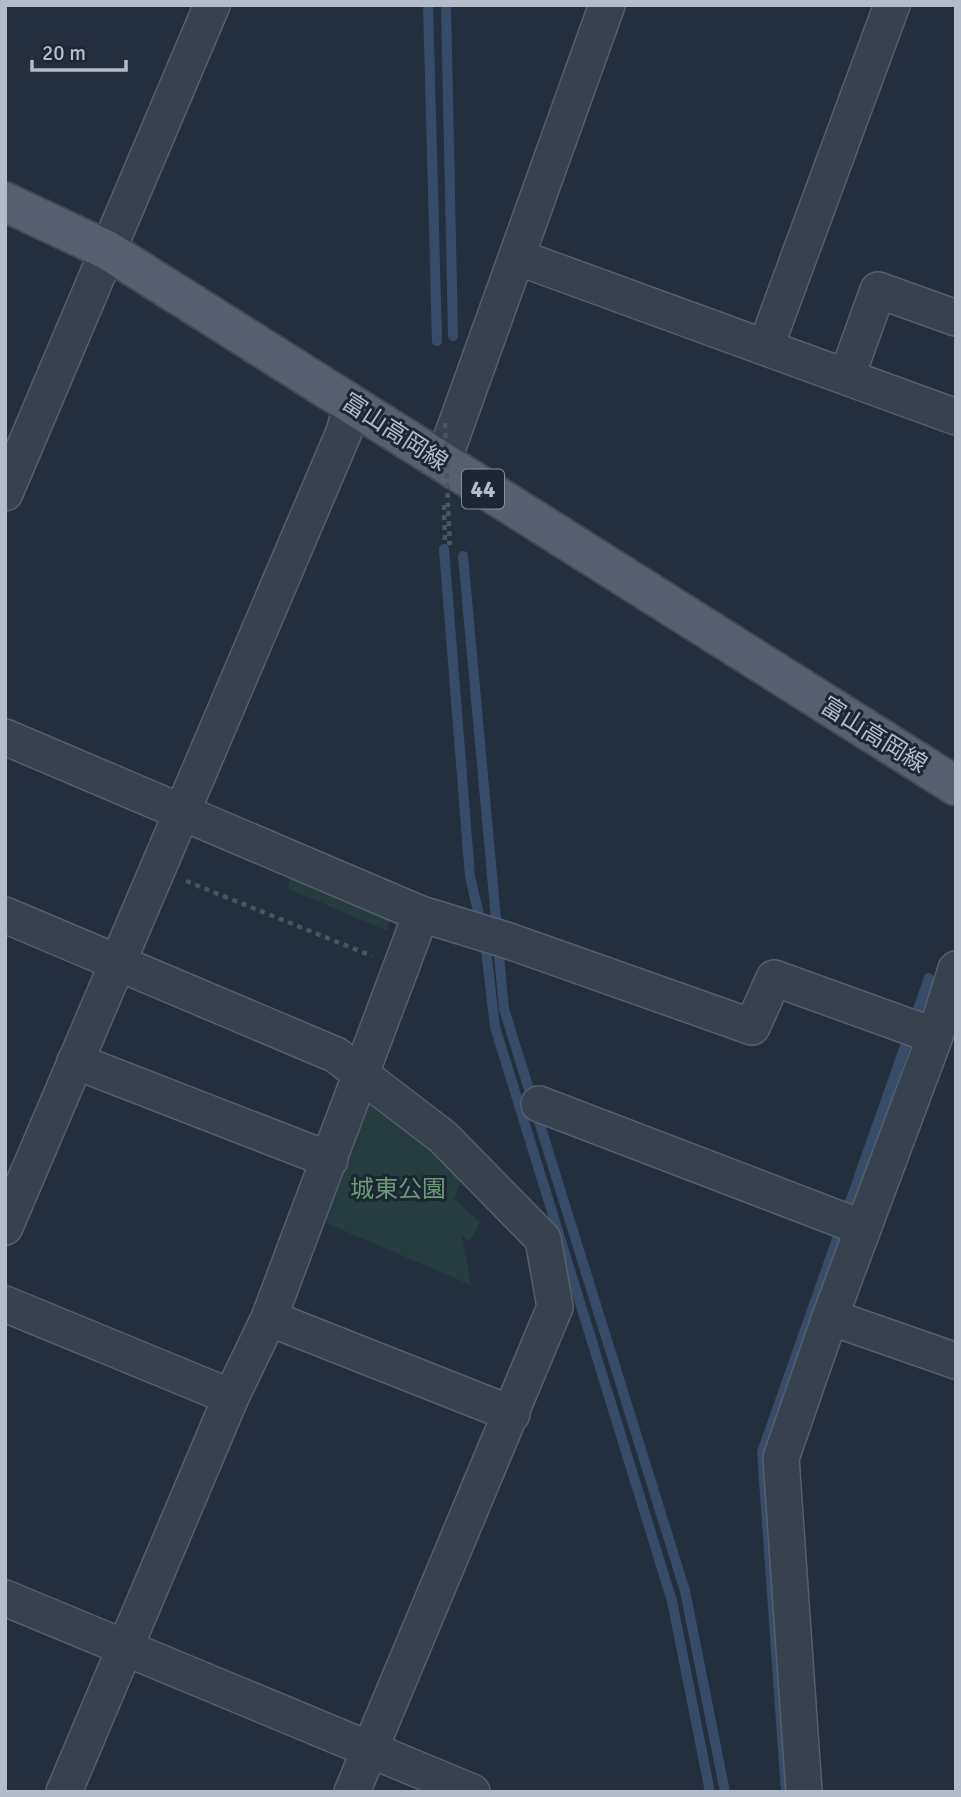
<svg xmlns="http://www.w3.org/2000/svg" width="961" height="1797" font-family="Signika,'Noto Sans JP',sans-serif">
  <rect width="100%" height="100%" fill="#242f3e"/>
  <!-- green -->
  <path fill="#263c3f" d="M302,850L399,890L387,931L287,888Z
    M377,1076L474,1147L454,1199L480,1222L470,1241L462,1236L471,1285L324,1222Z"/>
  <g fill="none" stroke-linecap="round" stroke-linejoin="round">
    <!-- stream -->
    <path stroke="#394c67" stroke-width="10" d="M428,5L437,341
      M446,5L453,336
      M444,549L470,877L481,923
      M463,556L497,930
      M485,941L495,1027L672,1601L710,1792
      M498,945L504,1009L685,1591L725,1792
      M786,1792L762,1452L929,978"/>
    <!-- street casing -->
    <g stroke="#565f6c" stroke-width="38">
      <path id="street" d="M517,257L956,417
        M766,346L892,5
        M847,376L878,290L956,318
        M442,464L607,5
        M5,493L212,5
        M5,737L421,914L506,940L752,1027L774,978L935,1036
        M5,915L336,1055L443,1137L543,1239L555,1307L352,1792
        M75,1061L330,1160
        M539,1104L863,1228
        M5,1227L344,432L352,404
        M5,1304L231,1397
        M830,1317L956,1361
        M269,1318L512,1414
        M5,1598L472,1792
        M64,1792L231,1397L269,1318L421,914
        M804,1792L781,1458L830,1317L935,1036L956,969"/>
    </g>
    <!-- primary casing -->
    <g stroke="#414a57" stroke-width="42">
      <path id="primary" d="M5,202L107,250L956,786"/>
    </g>
    <!-- path -->
    <path stroke="#44595c" stroke-width="4.5" stroke-dasharray="5 5" stroke-linecap="butt" d="M444,505L445,543H450L448,508
      M186,881L372,956"/>
    <!-- street -->
    <use href="#street" stroke="#38414e" stroke-width="35"/>
    <!-- primary -->
    <use href="#primary" stroke="#56606e" stroke-width="38"/>
    <!-- path-bridge -->
    <path stroke="#44595c" stroke-width="4.5" stroke-dasharray="5 5" stroke-linecap="butt" d="M445,423L448,507"/>
  </g>
  <g text-anchor="middle" dominant-baseline="central" stroke-width="6" stroke-linejoin="round" paint-order="stroke">
    <!-- shield labels -->
    <rect fill="#1d2633" stroke="#878f9c" stroke-width="2" x="462" y="469.5" width="42" height="39" rx="5"/>
    <g font-size="23" font-weight="bold" fill="#b4bcc9">
      <text x="483" y="489">44</text>
    </g>
    <!-- street labels -->
    <g font-size="24" fill="#b4bcc9" stroke="#1d2633">
      <text transform="translate(395 432) rotate(33)">富山高岡線</text>
      <text transform="translate(874 735) rotate(32)">富山高岡線</text>
    </g>
    <!-- park labels -->
    <g font-size="24" fill="#6b9a76" stroke="#1d2633">
      <text x="398" y="1189">城東公園</text>
    </g>
  </g>
  <!-- border -->
  <rect width="961" height="1797" fill="none" stroke="#b4bcc9" stroke-width="14"/>
  <!-- scale -->
  <path d="M32 60v10h94v-10" fill="none" stroke="#b4bcc9" stroke-width="3.5"/>
  <text x="42" y="60" font-size="21" fill="#b4bcc9" stroke="#1d2633" stroke-width="5" paint-order="stroke">20 m</text>
</svg>
